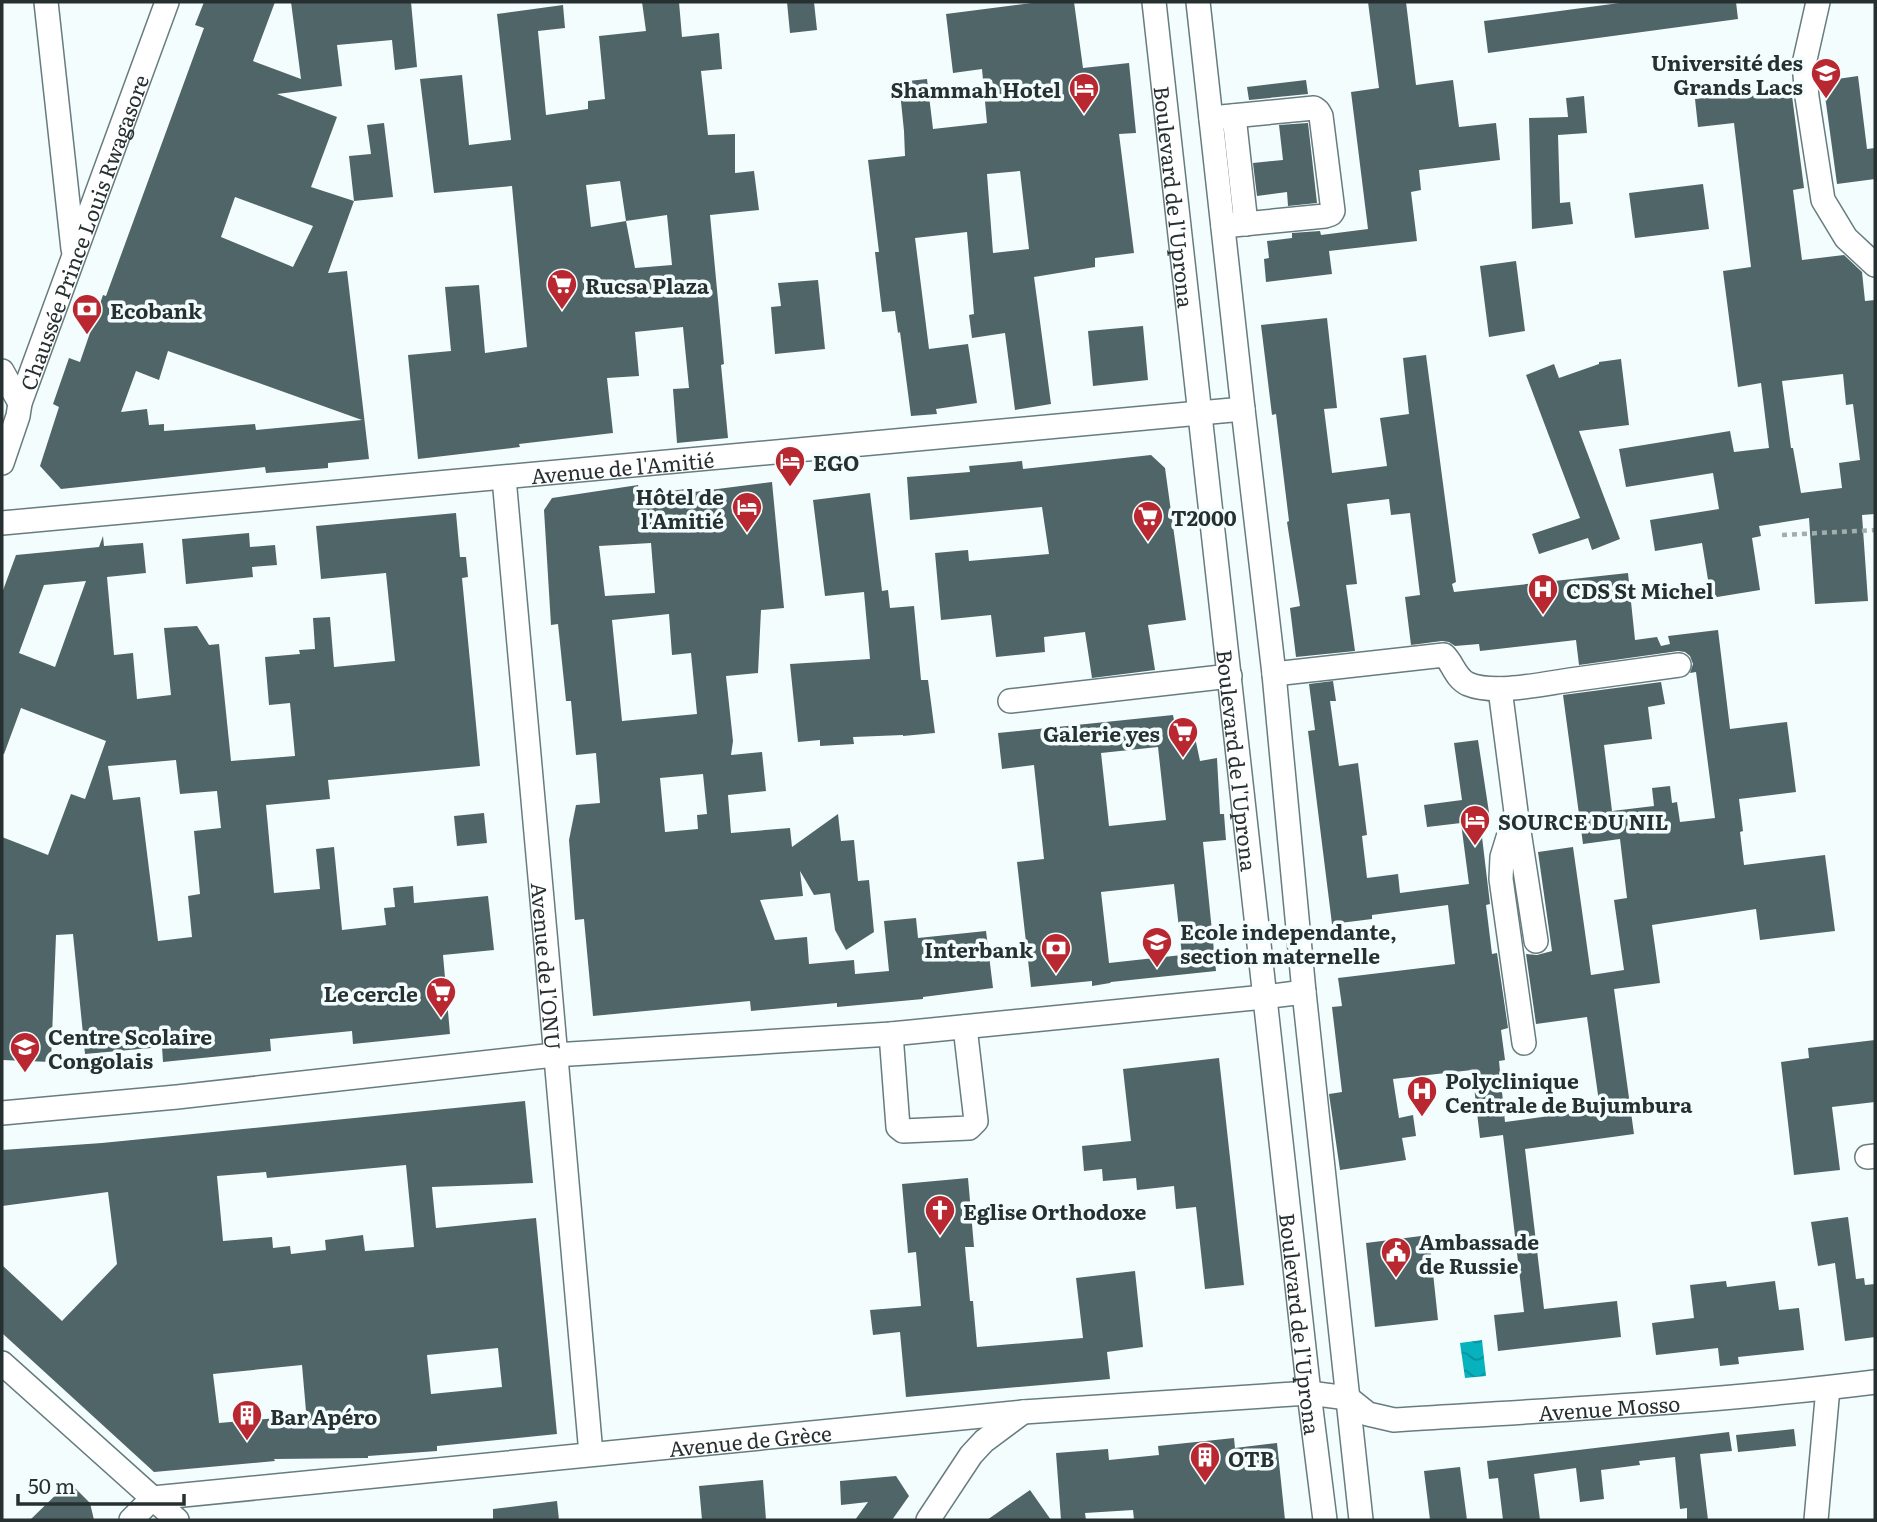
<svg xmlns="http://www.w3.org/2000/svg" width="1877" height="1522" font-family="Literata,serif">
  <defs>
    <pattern id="water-waves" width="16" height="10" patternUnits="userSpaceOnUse" patternTransform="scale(1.75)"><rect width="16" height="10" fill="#07b2bf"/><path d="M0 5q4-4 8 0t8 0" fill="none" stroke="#08919c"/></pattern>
  </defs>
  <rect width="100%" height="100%" fill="#f3fdfe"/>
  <!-- water -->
  <path fill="url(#water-waves)" d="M1482,1340L1486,1376L1465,1378L1460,1343Z"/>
  <!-- building -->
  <path fill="#506567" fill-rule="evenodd" d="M204,2H275L253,61L301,79L291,2H411L417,67L395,70L392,40L337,45L342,86L277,94L337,117L311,187L354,201L328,273L347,271L369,459L328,463V468L266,473L265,467L61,489L40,466L59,407L53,404L69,358L80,362L103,295L106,296L204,28L195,25ZM235,197L313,226L293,267L221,237ZM168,351L253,381L362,420L256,430L255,424L164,431V424L149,425L147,409L121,412L136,371L159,380Z
    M642,2H679L682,37L719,33L722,69L701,71L708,135L735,134V173L754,171L759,210L710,215L724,364L721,365L728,438L677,443L673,389L689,388L683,327L635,332L639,376L607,378L613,433L519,444L520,447L418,459L408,355L451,351L445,287L479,285L485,353L527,347L512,186L434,193L420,79L462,75L469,145L511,140L497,14L563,5L565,28L538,31L546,115L588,109V101L605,99L599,36L646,31ZM620,181L626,221L591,227L586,185ZM667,215L672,265L635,268L626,221Z
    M787,2H814L817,30L790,33Z
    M1040,2H1074L1083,68L1129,63L1136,133L1119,134L1134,253L1095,258V267L1034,277L1051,404L1015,410L1005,333L972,338L969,315L974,314L967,232L915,238L929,349L968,344L977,403L936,409L937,414L911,416L900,332L898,333L895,311L882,312L875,252H879L868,160L905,156L904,131L899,82L927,79L933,129L987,123L982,69L953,73L946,14ZM1020,171L1029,249L993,253L987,174Z
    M1368,2H1406L1416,85L1453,80L1459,127L1496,123L1500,160L1419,170L1421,190L1411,192L1417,241L1329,251L1332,274L1266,282L1264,259L1269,258L1267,241L1292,238V233L1320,231L1321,235L1368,229L1351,92L1379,88Z
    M1627,2H1736L1738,19L1488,53L1484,21Z
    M1858,76L1867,149L1875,148V179L1837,184L1823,81Z
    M1306,80L1308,94L1249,100L1247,87Z
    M1791,88L1804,188L1793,190L1802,260L1844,255L1862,272L1865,301L1875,300V514L1862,515L1868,601L1815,604L1809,518L1759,526L1761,536L1752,538L1760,590L1711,598L1702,543L1655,551L1650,520L1719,509L1713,473L1626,487L1619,449L1730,431L1734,452L1769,448L1761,383L1738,387L1723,271L1751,267L1734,123L1698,127L1695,99ZM1843,374L1846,405L1853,404L1860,460L1839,463L1842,488L1801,493L1793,448H1791L1782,381Z
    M1584,96L1587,133L1558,135L1560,203L1570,202L1573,224L1532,229L1529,118L1568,117L1566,98Z
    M384,123L393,197L354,201L349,156L371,154L367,125Z
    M1308,123L1317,203L1288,206L1287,192L1257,196L1253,163L1283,160L1279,125Z
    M1703,184L1709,229L1635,238L1629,193Z
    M1516,261L1525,331L1489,337L1480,266Z
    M818,280L825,349L775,354L771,307L781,306L778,283Z
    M1327,318L1337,408L1324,409L1332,473L1387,466L1380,418L1409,414L1403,358L1426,355L1456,582L1452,584L1454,592L1628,573L1635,640L1657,637L1661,646L1670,644L1668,636L1718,630L1730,729L1787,722L1796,792L1739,799L1743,831L1740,832L1744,865L1825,855L1835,931L1760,940L1756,909L1652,925L1660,983L1614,989L1634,1134L1525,1149L1544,1309L1617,1301L1621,1337L1498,1351L1494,1315L1524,1312L1503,1135L1480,1138L1472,1070L1393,1079L1399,1118L1413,1115L1416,1136L1402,1138L1406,1160L1340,1170L1329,1094L1342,1092L1332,1007L1342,1006L1338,978L1455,964L1448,905L1372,915V919L1332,924L1308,731L1315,730L1309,684L1333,681L1336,701H1330L1339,766L1358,763L1367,835L1362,836L1367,878L1398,874L1400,893L1469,884L1461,823L1427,827L1424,805L1462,800L1454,743L1478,740L1490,819L1480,820L1490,904L1486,905L1492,954L1497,953L1508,1028L1501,1030L1505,1060L1499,1061L1505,1122L1600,1109L1587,1017L1536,1024L1526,954L1537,955L1552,951L1538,852L1573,847L1591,975L1624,970L1614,900L1627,898L1620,839L1583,844L1563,695L1661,682L1665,704L1648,707L1652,739L1604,745L1612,811L1654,806L1652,788L1670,786L1672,803L1677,802L1680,822L1715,818L1696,672L1690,673L1693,664L1690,656L1685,652L1678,651L1579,665L1576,640L1480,651L1479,644L1455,646L1449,642L1442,641L1411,645L1405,597L1420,595L1410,513L1391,515L1389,499L1347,504L1357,584L1346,585L1355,651L1296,657L1290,608L1300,606L1287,522L1289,521L1276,414L1272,415L1261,325Z
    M1143,326L1148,380L1093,386L1088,331Z
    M1621,359L1629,425L1579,431L1620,539L1592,550L1588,538L1539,554L1532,534L1580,518L1526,375L1554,364L1559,378L1599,364V362Z
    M1151,455L1165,468L1186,620L1148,625L1155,670L1092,678L1085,632L1044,637L1045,652L996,657L991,615L941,620L935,553L968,550L969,561L1049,554L1042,507L910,520L907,477L970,472L969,466L1022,461L1023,469Z
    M772,482L784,608L761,610L758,673L726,676L733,741L731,755L762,752L766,791L728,795L731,833L790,828L792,847L838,814L841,841L854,840L858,881L869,880L874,932L846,950L835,930L830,893L814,895L800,871L803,896L760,900L775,940L807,937L809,964L854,960L855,974L889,971L884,921L916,918L918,938L986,931L993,988L923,997V999L837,1007V1003L751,1011L750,1001L593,1016L584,919L575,920L569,840L576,805L600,803L596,753L576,755L571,701H566L558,624L551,625L544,510L552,498L638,485L640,495L693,488L694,492ZM651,543L655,593L605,596L599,546ZM669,614L672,655L691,653L697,714L622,721L612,620ZM703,774L707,814L697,815L698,829L665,832L660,778Z
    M870,493L882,591L888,590L890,608L914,606L921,680H928L935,733L903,736V735L853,737L854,744L820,746V740L798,742L790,664L870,659L864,592L825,596L813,500Z
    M456,513L460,557H466L468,577L462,578L480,766L328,780L330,799L266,805L274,893L320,889L316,849L334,847L342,930L386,925L384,908L395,907L393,888L413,886L414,903L488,896L494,950L443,955L450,1034L353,1044L352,1031L270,1039L271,1051L163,1062L162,1047L85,1054L73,934L56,935L51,1062L2,1060V837L48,855L71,794L85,799L106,741L21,708L4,754H2V593L16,555L99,547L103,536L104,546L143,543L146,573L107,577L114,655L133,653L137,699L171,695L164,628L197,626L209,645L219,644L231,761L295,756L290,703L269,705L265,657L300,654L299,650L315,649L313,618L330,617L334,667L395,661L386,573L321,579L316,526ZM86,581L55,667L19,653L44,585ZM176,760L180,794L217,791L221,828L194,831L200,894L188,896L192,937L158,941L140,797L113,800L108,766Z
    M249,533L250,547L275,545L277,565L252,567L253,577L186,584L182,539Z
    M1173,715L1176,730L1193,728L1200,761L1217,758L1220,814H1224L1226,840L1203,842L1216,971L1111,982L1110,983L1092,986V981L1031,987L1017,862L1044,859L1034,765L1002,769L998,733ZM1158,747L1166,820L1109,826L1101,753ZM1174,884L1182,955L1109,963L1101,892Z
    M484,813L487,843L457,846L454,816Z
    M1875,1040V1102L1832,1107L1840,1170L1794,1175L1781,1062L1809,1058L1808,1048Z
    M1219,1058L1244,1285L1205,1289L1196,1207L1176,1209L1174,1186L1137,1190L1136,1178L1103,1181L1102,1169L1084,1171L1082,1146L1131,1141L1123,1069Z
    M525,1101L533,1183L432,1187L436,1228L536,1218L557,1434L437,1446V1451L368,1456V1458L274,1459L275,1461L154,1472L2,1333V1265L62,1321L117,1264L108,1192L2,1206V1150L102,1143ZM406,1165L414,1247L365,1251L363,1235L325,1240L326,1250L291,1254L290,1246L273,1248L272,1237L223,1241L217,1176L266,1172L267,1178ZM498,1348L502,1387L431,1394L427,1355ZM302,1365L306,1411H299L300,1416L219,1423L213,1374Z
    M968,1178L974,1247H965L970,1301H973L977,1347L1083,1338L1076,1278L1135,1271L1143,1347L1107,1352L1110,1379L906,1397L900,1332L873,1335L870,1310L921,1306L916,1252L908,1253L902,1184Z
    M1848,1217L1856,1279L1864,1278L1865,1285L1875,1284V1337L1845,1341L1835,1263L1818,1266L1811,1222Z
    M1429,1235L1438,1320L1375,1327L1366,1243Z
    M1726,1281L1727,1287L1775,1281L1779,1310L1799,1308L1804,1350L1738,1357L1739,1364L1720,1366L1718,1348L1656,1355L1652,1323L1694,1318L1690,1285Z
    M1794,1429L1796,1446L1738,1452L1736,1435Z
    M1729,1432L1732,1451L1700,1454L1708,1520H1687V1508L1680,1509L1675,1457L1639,1461L1640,1465L1601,1470L1604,1499L1580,1502L1576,1468L1534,1474L1540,1520H1503L1498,1478L1489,1479L1487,1461Z
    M1234,1438L1235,1448L1277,1443L1285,1520H1134L1133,1510L1085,1513L1086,1520H1061L1056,1453L1108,1449L1109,1460L1159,1455L1158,1446Z
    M1460,1467L1467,1520H1430L1424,1471Z
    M896,1476L909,1496L892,1520H855L868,1502L841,1505L840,1481Z
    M763,1480L766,1520H702L699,1486Z
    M69,1482L90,1503L94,1520H30Z
    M1030,1490L1051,1520H987Z
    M557,1501L559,1520H493V1509Z"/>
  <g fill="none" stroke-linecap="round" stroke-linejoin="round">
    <!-- minor casing -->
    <g stroke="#677c7f" stroke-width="26">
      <g id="minor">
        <path d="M46,2L73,249"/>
        <path id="s1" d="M1154,2L1309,1393L1325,1520"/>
        <path d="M1198,2L1243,409L1274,674L1304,992L1361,1520"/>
        <path d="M1818,2L1804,64L1807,97L1823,200L1846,238L1875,265"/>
        <path d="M1234,116L1246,224"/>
        <path d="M1211,118L1314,108L1318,111L1321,116L1333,211L1331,214L1325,216L1223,226"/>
        <path d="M2,371L20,403"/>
        <path id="s2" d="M2,463L18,416L20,403L167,2"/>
        <path id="s3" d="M504,478C535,803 561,1129 591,1454"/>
        <path id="s4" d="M2,523L1243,409"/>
        <path d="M1274,674L1444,655C1453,663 1455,678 1468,684C1494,695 1542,684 1570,680C1607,675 1643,670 1679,665"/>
        <path d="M1500,689L1516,812L1536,941"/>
        <path d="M1010,701L1230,676"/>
        <path d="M1514,818L1502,857L1501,879L1524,1043"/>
        <path d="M891,1034L898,1127L903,1131L969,1128L976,1121L965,1027"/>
        <path d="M2,1113L177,1097L554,1055L891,1034L1264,997L1304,992"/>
        <path d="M1867,1157L1875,1156"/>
        <path d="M2,1363L177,1520"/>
        <path id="s5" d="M153,1498L1023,1412L1309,1393L1348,1398L1368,1414L1394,1420C1554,1410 1716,1402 1875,1382"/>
        <path d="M131,1520L153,1498"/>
        <path d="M928,1520L971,1455L984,1441L1023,1412"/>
        <path d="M1816,1520L1828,1388"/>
      </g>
    </g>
    <!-- path -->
    <path stroke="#a3adae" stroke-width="4.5" stroke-dasharray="5 5" stroke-linecap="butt" d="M1782,535L1875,530"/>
    <!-- minor -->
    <use href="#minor" stroke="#fff" stroke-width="23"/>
  </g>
  <!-- icons -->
  <defs>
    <g id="school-pin" transform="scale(1.575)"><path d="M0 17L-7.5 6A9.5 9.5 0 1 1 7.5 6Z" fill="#b92831" stroke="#f3fdfe"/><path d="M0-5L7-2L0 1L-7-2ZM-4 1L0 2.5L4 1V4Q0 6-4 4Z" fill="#fff"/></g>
    <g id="hotel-pin" transform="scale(1.575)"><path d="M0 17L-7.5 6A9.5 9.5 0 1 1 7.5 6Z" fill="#b92831" stroke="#f3fdfe"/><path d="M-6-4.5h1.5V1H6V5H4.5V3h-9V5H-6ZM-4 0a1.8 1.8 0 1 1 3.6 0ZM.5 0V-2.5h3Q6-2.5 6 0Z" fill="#fff"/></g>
    <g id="supermarket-pin" transform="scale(1.575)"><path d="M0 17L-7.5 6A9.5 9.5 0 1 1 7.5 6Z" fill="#b92831" stroke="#f3fdfe"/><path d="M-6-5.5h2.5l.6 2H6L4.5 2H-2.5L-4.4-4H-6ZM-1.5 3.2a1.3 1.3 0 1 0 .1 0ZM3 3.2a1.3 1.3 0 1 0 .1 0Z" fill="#fff"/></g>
    <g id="bank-pin" transform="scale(1.575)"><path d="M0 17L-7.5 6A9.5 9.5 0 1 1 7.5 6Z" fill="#b92831" stroke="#f3fdfe"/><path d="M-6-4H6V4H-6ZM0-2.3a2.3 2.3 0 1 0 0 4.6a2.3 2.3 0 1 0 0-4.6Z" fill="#fff"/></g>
    <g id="hospital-pin" transform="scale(1.575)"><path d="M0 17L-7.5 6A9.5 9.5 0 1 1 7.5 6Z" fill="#b92831" stroke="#f3fdfe"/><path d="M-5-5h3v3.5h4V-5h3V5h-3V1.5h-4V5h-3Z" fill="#fff"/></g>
    <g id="church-pin" transform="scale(1.575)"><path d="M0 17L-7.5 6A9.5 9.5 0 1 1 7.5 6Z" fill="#b92831" stroke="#f3fdfe"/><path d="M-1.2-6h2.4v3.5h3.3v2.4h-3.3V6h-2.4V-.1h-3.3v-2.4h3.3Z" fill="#fff"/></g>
    <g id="civic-pin" transform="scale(1.575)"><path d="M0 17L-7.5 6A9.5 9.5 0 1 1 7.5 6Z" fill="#b92831" stroke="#f3fdfe"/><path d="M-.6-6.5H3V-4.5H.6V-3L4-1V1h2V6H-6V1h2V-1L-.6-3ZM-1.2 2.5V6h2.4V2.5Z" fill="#fff"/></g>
    <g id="building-pin" transform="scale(1.575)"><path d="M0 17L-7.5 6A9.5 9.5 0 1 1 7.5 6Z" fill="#b92831" stroke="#f3fdfe"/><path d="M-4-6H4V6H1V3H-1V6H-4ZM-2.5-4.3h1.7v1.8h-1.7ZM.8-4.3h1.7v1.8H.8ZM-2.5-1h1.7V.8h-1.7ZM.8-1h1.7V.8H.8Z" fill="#fff"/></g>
  </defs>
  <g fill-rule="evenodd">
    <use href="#school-pin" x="1826" y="73"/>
    <use href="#hotel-pin" x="1084" y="88"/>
    <use href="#supermarket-pin" x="562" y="284"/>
    <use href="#bank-pin" x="87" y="309"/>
    <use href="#hotel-pin" x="790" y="461"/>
    <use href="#hotel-pin" x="747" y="507"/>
    <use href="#supermarket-pin" x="1148" y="516"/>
    <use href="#hospital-pin" x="1543" y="589"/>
    <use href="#supermarket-pin" x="1183" y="732"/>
    <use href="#hotel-pin" x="1475" y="820"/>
    <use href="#school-pin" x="1157" y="942"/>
    <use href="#bank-pin" x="1056" y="948"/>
    <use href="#supermarket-pin" x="441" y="992"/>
    <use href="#school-pin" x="25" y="1047"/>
    <use href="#hospital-pin" x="1422" y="1091"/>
    <use href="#church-pin" x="940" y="1210"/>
    <use href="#civic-pin" x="1396" y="1252"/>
    <use href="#building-pin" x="247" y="1415"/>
    <use href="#building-pin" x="1205" y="1457"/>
  </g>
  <g text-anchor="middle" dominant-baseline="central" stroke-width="7" stroke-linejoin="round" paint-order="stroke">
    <!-- poi labels -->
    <g font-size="21" font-weight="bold" fill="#273031" stroke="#f3fdfe" text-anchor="start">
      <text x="1803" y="61" text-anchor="end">Université des<tspan x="1803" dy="24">Grands Lacs</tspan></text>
      <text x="1061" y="88" text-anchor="end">Shammah Hotel</text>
      <text x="585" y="284">Rucsa Plaza</text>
      <text x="110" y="309">Ecobank</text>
      <text x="813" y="461">EGO</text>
      <text x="724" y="495" text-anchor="end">Hôtel de<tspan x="724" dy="24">l'Amitié</tspan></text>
      <text x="1171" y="516">T2000</text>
      <text x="1566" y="589">CDS St Michel</text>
      <text x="1160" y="732" text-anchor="end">Galerie yes</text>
      <text x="1498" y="820">SOURCE DU NIL</text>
      <text x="1180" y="930">Ecole independante,<tspan x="1180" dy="24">section maternelle</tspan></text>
      <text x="1033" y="948" text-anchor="end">Interbank</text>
      <text x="418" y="992" text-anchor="end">Le cercle</text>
      <text x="48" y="1035">Centre Scolaire<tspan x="48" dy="24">Congolais</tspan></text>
      <text x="1445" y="1079">Polyclinique<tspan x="1445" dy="24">Centrale de Bujumbura</tspan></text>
      <text x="963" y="1210">Eglise Orthodoxe</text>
      <text x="1419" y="1240">Ambassade<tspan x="1419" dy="24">de Russie</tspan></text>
      <text x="270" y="1415">Bar Apéro</text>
      <text x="1228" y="1457">OTB</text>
    </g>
    <!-- street labels -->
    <g font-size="21" fill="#273031" stroke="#f3fdfe">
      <text stroke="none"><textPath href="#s1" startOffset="196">Boulevard de l'Uprona</textPath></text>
      <text stroke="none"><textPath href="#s2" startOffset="245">Chaussée Prince Louis Rwagasore</textPath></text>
      <text stroke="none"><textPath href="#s4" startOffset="623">Avenue de l'Amitié</textPath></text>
      <text stroke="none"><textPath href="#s1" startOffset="763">Boulevard de l'Uprona</textPath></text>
      <text stroke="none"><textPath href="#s3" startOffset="490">Avenue de l'ONU</textPath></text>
      <text stroke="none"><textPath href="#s1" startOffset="1330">Boulevard de l'Uprona</textPath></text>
      <text stroke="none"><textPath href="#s5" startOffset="1468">Avenue Mosso</textPath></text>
      <text stroke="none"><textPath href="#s5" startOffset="600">Avenue de Grèce</textPath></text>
    </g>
  </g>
  <!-- border -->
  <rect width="1877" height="1522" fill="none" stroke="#273031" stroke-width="7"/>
  <!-- scale -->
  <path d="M18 1494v10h166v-10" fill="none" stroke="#273031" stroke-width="3.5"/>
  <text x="28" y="1494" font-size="21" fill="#273031" stroke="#f3fdfe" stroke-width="5" paint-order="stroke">50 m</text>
</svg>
